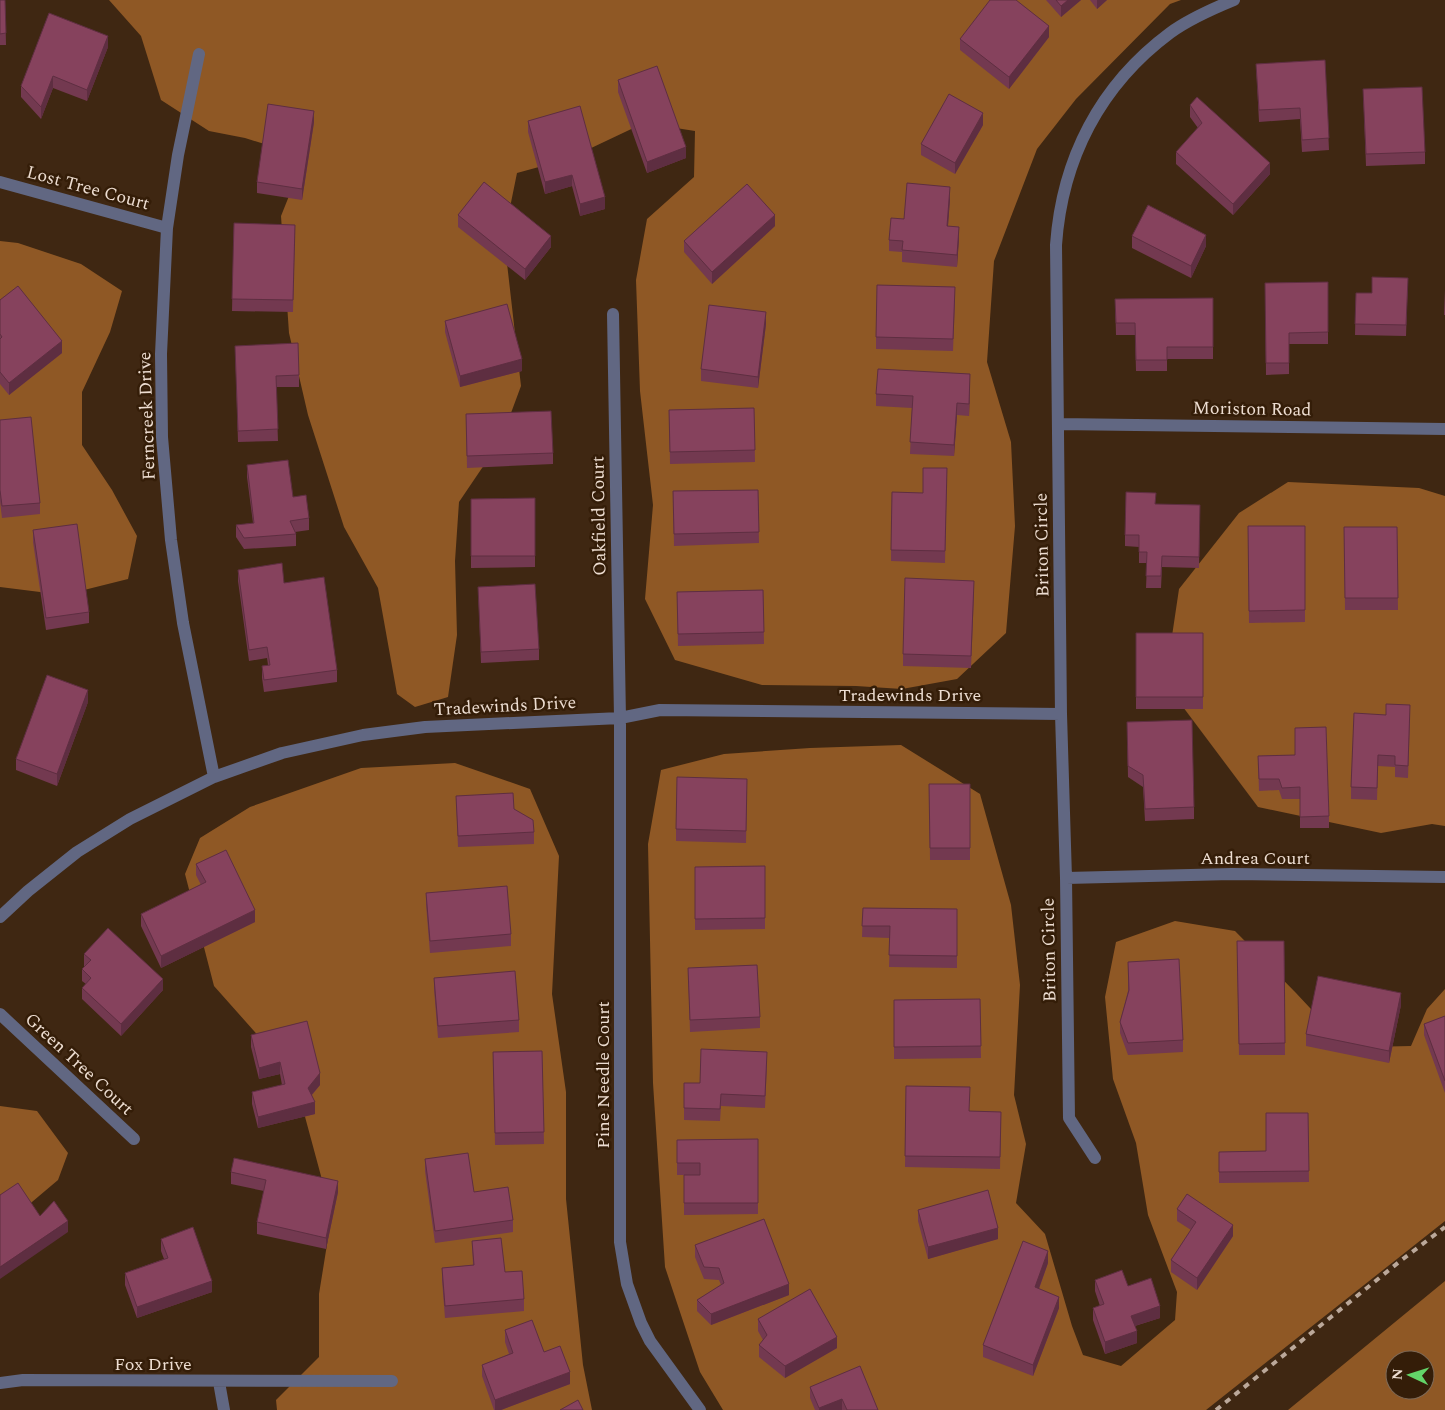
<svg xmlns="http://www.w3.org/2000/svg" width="1445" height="1410" font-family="Spectral,serif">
  <rect width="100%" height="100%" fill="#3f2712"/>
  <!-- forest -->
  <path fill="#8f5825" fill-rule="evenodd" d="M109,0H1181L1170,4L1076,99L1037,149L994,261L987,362L1011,442L1015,526L1006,633L957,679L902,689L856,686L762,685L675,660L645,599L653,505L640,391L636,280L647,219L694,177L695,131L644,123L568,159L517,173L504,237L521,386L501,440L459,502L455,561L457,635L448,697L415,707L397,694L378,588L344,527L308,415L289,333L281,216L295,181L290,152L245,138L209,131L161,100L141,36Z
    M0,241L18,243L81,264L122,291L110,332L82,392V445L112,490L137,536L128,579L64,595L0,587Z
    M1288,482L1419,488L1445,496V826L1432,824L1381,833L1258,807L1165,683L1179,589L1239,513Z
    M901,745L980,794L1011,905L1020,985L1014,1095L1026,1144L1016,1203L1045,1234L1072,1326L1083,1355L1121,1366L1175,1320L1177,1292L1148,1215L1136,1143L1113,1079L1105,997L1116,942L1175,921L1235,931L1296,993L1325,1024L1366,1047L1411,1046L1427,1009L1445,989V1221L1206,1410H723L700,1372L665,1267L653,1083L648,844L661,770L724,754L810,748Z
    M455,763L530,789L559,856L552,994L566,1092V1199L583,1365L592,1410H277L276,1400L319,1357V1294L329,1232L321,1176L294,1076L214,986L185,874L200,838L250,807L361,768Z
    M0,1106L37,1111L68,1153L58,1180L0,1229Z
    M1445,1281V1410H1288L1299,1401ZM1395,1360H1425V1390H1395Z"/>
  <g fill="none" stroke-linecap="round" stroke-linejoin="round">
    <!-- minor -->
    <path stroke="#616782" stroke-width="12" d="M199,54L178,155L167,228L161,354L162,437L171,540L183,623L214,777
      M0,182L167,228
      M613,314L620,718V1242L627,1284L641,1323L650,1341L700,1410
      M1058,424L1445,429
      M1066,878L1232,874L1445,877
      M0,917L28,891L77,852L130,819L214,777L282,753L363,735L425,727L620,718L660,710L1061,714
      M0,1014L134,1139
      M1095,1158L1069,1118L1066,878L1061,714L1056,245C1062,159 1100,85 1170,33C1189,19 1212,9 1234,0
      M219,1382L224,1410
      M0,1383L23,1380L392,1381"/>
    <!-- rail -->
    <path stroke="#bba89a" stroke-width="4" stroke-dasharray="6 6" stroke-linecap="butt" d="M1216,1410L1399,1262L1445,1227"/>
  </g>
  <!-- wall -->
  <path fill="#733950" d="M0,0H5L6,45H0Z
    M1046,0H1081L1061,17Z
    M1090,0H1107L1097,9Z
    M1049,37L1009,89L960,50V39Z
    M108,47L87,101L53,88L41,119L21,97V86Z
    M1325,60L1329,150L1302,152L1300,119L1259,122L1256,64Z
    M618,80L686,158L647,173L618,92Z
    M1363,89L1425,152V164L1366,166Z
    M1190,105L1270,174L1233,215L1176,164V152L1198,128L1190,117Z
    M528,121L605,209L580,216L572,186L545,194L528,132Z
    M314,122L302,200L257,193V182Z
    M983,125L955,174L921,155V144Z
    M950,199L948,226L959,238L957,267L902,262V252L889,251V240L904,219Z
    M458,215L551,247L525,280L458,227Z
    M234,223L295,225L293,312L232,311Z
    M775,226L712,284L684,252V241Z
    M1132,236L1206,246L1191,278L1132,248Z
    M1408,278L1406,336L1355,335L1356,293H1372Z
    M1328,282V344H1289V374L1266,375L1265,283Z
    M1445,290V315H1444Z
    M1213,298V359H1167V371H1136L1135,335H1116L1115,299Z
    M955,299L953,351L876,349V337Z
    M0,300L62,353L9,395L0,384Z
    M445,321L522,371L460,387L445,332Z
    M766,324L758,388L701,381V369Z
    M235,346L299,375V387H276L278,441L238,442Z
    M970,386L969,416L957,415L954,456L910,454L912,408L876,406V394Z
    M754,408L755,462L670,464L669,410Z
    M466,414L553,453V464L467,468Z
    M0,420L40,503V514L2,518L0,502Z
    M247,465L293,497L309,518V530L295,532L296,534V546L244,549L236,537V525L253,523L247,477Z
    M947,468L945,563L891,561V550Z
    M758,490L759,543L674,546L673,491Z
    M535,498V567L471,568V499Z
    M1156,504L1200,505L1199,568L1162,567L1161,588H1146L1147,563H1139V547L1125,546V535Z
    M1248,526H1305V622L1249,623Z
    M1344,527H1397L1398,610H1345Z
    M33,530L89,612V623L46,630L33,542Z
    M238,570L284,583L337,670V682L264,692L262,678V666L268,665L267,658L249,661L238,581Z
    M478,587L539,649V660L481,663Z
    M763,590L764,644L678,646L677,592Z
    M974,592L971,668L903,666V654Z
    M1136,633H1203V709H1136Z
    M88,702L57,786L16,770V759Z
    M1410,717L1408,778L1395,777V767L1378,766L1377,800L1351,799V787Z
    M1127,722L1194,807V819L1145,821L1143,787L1128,777Z
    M1295,755L1329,816V828H1300V799H1282L1279,790L1259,791L1258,756Z
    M929,784H970V860H930Z
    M747,791L746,843L676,841V829Z
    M456,796L514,809L534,832V844L458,847Z
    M196,864L255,922L161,968L141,926V914L201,885L196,875Z
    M765,866V929L695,930V867Z
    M426,893L511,934V946L430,953L426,904Z
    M863,908L957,909V968L889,967L890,938L862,937Z
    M1237,941H1284L1285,1055H1239Z
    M84,954L163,990L121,1036L82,999V988L86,984L82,981V969L85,966H84Z
    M1128,962L1183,1040V1052L1128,1055L1120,1033V1022L1128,991Z
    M688,968L760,1017V1028L690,1032Z
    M434,978L519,1020V1032L438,1038L434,989Z
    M980,999L981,1058L894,1059V1000Z
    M1401,1005L1389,1063L1306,1046V1034Z
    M1445,1016V1093L1424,1035V1024Z
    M251,1035L320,1085L312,1095L315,1114L258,1128L252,1104V1092L282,1085L280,1074L259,1079L251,1047Z
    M542,1051L544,1144L495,1145L493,1052Z
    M767,1064L765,1108L721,1106L720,1121L684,1120V1083H700Z
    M906,1086L969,1111L1001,1112L1000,1169L905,1167Z
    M1308,1113L1309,1182L1219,1183V1152L1266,1151Z
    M758,1139V1214L684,1215V1175H695H677V1140Z
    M425,1159L474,1192L513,1220V1232L435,1243L425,1171Z
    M231,1172L338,1192L326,1249L257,1234V1222L264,1191L231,1184Z
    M1177,1209L1233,1236L1197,1290L1171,1272V1260L1191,1230L1177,1221Z
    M918,1210L998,1239L928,1259L918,1221Z
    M161,1239L212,1292L137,1318L125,1285V1273L164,1259L161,1251Z
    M472,1241L524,1299V1311L445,1318L442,1280V1268L473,1265Z
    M695,1245L789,1295L711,1325L697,1311V1300L721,1285L719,1280L704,1279L695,1257Z
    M1048,1263L1039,1289L1059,1308L1033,1376L983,1357V1345Z
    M1095,1280L1128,1286L1160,1318L1135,1326L1137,1343L1105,1354L1093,1320V1308L1100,1306L1095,1291Z
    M758,1319L837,1348L785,1378L759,1357V1345L763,1340L758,1331Z
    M505,1330L570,1384L501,1410H494L482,1376V1365L509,1354L505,1342Z
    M810,1387L878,1410H815L810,1398Z"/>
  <!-- shaded-wall -->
  <path fill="#5e2e41" d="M1068,0H1081L1061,17V6Z
    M1097,0H1107L1097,9Z
    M1049,26V37L1009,89V77Z
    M108,36V47L87,101V90Z
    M53,76V88L41,119V107Z
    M314,111V122L302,200V189Z
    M983,113V125L955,174V163Z
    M686,147V158L647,173V162Z
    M1270,163V174L1233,215V204Z
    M572,175V186L545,194V182Z
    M950,187V199L947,238V226Z
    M605,197V209L580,216V204Z
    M775,215V226L712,284V272Z
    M959,227V238L957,267V255Z
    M1206,235V246L1191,278V266Z
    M551,236V247L525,280V269Z
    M766,312V324L758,388V377Z
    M62,341V353L9,395V383Z
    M522,359V371L460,387V376Z
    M970,374V386L969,416V404Z
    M957,403V415L954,456V445Z
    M88,690V702L57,786V774Z
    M255,910V922L161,968V956Z
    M163,979V990L121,1036V1024Z
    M1401,993V1005L1389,1063V1051Z
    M280,1062V1074L259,1079V1068Z
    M320,1073V1085L308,1099V1088Z
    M315,1102V1114L258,1128V1117Z
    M338,1181V1192L326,1249V1238Z
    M68,1221V1232L0,1279V1267Z
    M1233,1225V1236L1197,1290V1278Z
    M998,1228V1239L928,1259V1247Z
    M1048,1251V1263L1035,1299V1287Z
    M212,1281V1292L137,1318V1307Z
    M789,1284V1295L711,1325V1314Z
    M1059,1297V1308L1033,1376V1365Z
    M1160,1306V1318L1131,1327V1316Z
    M1137,1331V1343L1105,1354V1342Z
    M837,1337V1348L785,1378V1366Z
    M570,1372V1384L501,1410H495V1400Z
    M842,1399V1410H819V1408Z"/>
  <!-- building -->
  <path fill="#86425d" stroke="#5e2e41" d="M0,0H5L6,33L0,34Z
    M990,0H1016L1049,26L1009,77L960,39Z
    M1056,0H1068L1061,6Z
    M49,13L108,36L87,90L53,76L41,107L21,86Z
    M1325,60L1329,138L1302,140L1300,108L1259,110L1256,64Z
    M657,66L686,147L647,162L618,80Z
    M1422,87L1425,152L1366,154L1363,89Z
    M949,94L983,113L955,163L921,144Z
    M1197,97L1270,163L1233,204L1176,152L1202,123L1190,105Z
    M268,104L314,111L302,189L257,182Z
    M580,106L605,197L580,204L572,175L545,182L528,121Z
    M484,182L551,236L525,269L458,215Z
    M907,183L950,187L947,226L959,227L957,255L902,250L903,241L889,240L891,218L904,219Z
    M747,184L775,215L712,272L684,241Z
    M1148,205L1206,235L1191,266L1132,236Z
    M234,223L295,225L293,300L232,299Z
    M1372,277L1408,278L1406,325L1355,324L1356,293H1372Z
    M1328,282V332L1289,333V363H1266L1265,283Z
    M877,285L955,287L953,339L876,337Z
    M18,286L62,341L9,383L0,372V339L2,337L0,334V300Z
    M1213,298V347H1167V360H1136L1135,323H1116L1115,299Z
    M507,304L522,359L460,376L445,321Z
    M709,305L766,312L758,377L701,369Z
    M298,343L299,375L276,376L278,429L238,431L235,346Z
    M878,369L970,374L969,404L957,403L954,445L910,442L913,396L876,394Z
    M754,408L755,450L670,452L669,410Z
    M551,411L553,453L467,456L466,414Z
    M31,417L40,503L2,506L0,490V420Z
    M288,460L293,497L306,495L309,518L290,521L296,534L244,538L236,525L254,523L247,465Z
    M923,468H947L945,551L891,550L892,492L923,493Z
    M758,490L759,532L674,534L673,491Z
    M1126,492L1156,493L1155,504L1200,505L1199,557L1162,556L1161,576H1146L1147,552H1139V535H1125Z
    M535,498V556H471V499Z
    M77,524L89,612L46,618L33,530Z
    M1248,526H1305V610L1249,611Z
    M1344,527H1397L1398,598H1345Z
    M282,563L284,583L324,577L337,670L264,680L262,666L270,665L267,647L249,650L238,570Z
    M905,578L974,581L971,656L903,654Z
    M535,584L539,649L481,652L478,587Z
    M763,590L764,632L678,634L677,592Z
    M1136,633H1203V697H1136Z
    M47,675L88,690L57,774L16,759Z
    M1386,704L1410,705L1408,766L1395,765V756L1378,755L1377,788L1351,787L1354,713L1386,715Z
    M1192,720L1194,807L1145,809L1143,775L1128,766L1127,722Z
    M1326,727L1329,816L1300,817V787L1282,788L1279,779H1259L1258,756L1295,755V728Z
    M677,777L747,779L746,831L676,829Z
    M929,784H970V848H930Z
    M513,793L514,809L533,820L534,832L458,836L456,796Z
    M226,850L255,910L161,956L141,914L206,882L196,864Z
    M765,866V918L695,919V867Z
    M507,886L511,934L430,941L426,893Z
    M863,908L957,909V956L889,955L890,926H862Z
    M108,928L163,979L121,1024L82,988L91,978L82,969L91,960L84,954Z
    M1237,941H1284L1285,1043L1239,1044Z
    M1179,959L1183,1040L1128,1043L1120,1022L1129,990L1128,962Z
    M757,965L760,1017L690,1020L688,968Z
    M515,971L519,1020L438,1026L434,978Z
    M1318,976L1401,993L1389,1051L1306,1034Z
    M980,999L981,1046L894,1047V1000Z
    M1445,1016V1081L1424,1024Z
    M307,1021L320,1073L308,1088L315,1102L258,1117L252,1092L285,1084L280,1062L259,1068L251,1035Z
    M701,1049L767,1052L765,1096L721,1094L720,1109L684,1108V1083H700Z
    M542,1051L544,1132L495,1133L493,1052Z
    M906,1086L970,1087L969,1111L1001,1112L1000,1157L905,1156Z
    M1266,1113H1308L1309,1171L1219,1172V1152L1266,1151Z
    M758,1139V1203H684V1175H700V1163H677V1140Z
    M468,1153L474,1192L508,1187L513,1220L435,1231L425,1159Z
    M234,1158L338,1181L326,1238L257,1222L266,1180L231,1172Z
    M18,1183L40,1216L54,1201L68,1221L0,1267V1195Z
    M988,1190L998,1228L928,1247L918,1210Z
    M1187,1194L1233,1225L1197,1278L1171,1260L1196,1222L1177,1209Z
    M764,1219L789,1284L711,1314L697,1300L724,1283L719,1268L704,1267L695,1245Z
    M193,1227L212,1281L137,1307L125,1273L168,1258L161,1239Z
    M501,1238L505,1272L522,1271L524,1299L445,1306L442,1268L474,1265L472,1241Z
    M1023,1241L1048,1251L1035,1287L1059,1297L1033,1365L983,1345Z
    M1122,1270L1128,1286L1151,1278L1160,1306L1131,1316L1137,1331L1105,1342L1093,1308L1104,1304L1095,1280Z
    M810,1289L837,1337L785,1366L759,1345L767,1335L758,1319Z
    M532,1320L544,1352L560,1346L570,1372L495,1400L482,1365L513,1353L505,1330Z
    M860,1366L878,1410H847L842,1399L819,1408L810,1387Z
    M578,1400L583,1410H560Z"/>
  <g text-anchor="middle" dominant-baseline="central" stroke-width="5" stroke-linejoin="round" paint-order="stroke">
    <!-- street labels -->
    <g font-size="18" fill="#edddd1" stroke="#341d08">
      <text transform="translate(88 188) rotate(15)">Lost Tree Court</text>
      <text transform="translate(1252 409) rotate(1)">Moriston Road</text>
      <text transform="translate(147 416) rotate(-92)">Ferncreek Drive</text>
      <text transform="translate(599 516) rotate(-91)">Oakfield Court</text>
      <text transform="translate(1042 545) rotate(-91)">Briton Circle</text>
      <text x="910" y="695">Tradewinds Drive</text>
      <text transform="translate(505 706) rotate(-3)">Tradewinds Drive</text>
      <text x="1255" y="858">Andrea Court</text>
      <text transform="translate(1049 950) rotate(-91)">Briton Circle</text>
      <text transform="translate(79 1064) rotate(43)">Green Tree Court</text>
      <text transform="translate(603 1075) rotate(-90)">Pine Needle Court</text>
      <text x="153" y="1364">Fox Drive</text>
    </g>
  </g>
  <!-- north arrow -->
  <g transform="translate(1410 1375) rotate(274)"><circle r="24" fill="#341d08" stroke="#7e6a58"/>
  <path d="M0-4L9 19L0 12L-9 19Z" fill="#63d468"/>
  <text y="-8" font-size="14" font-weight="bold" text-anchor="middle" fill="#edddd1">N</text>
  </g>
</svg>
